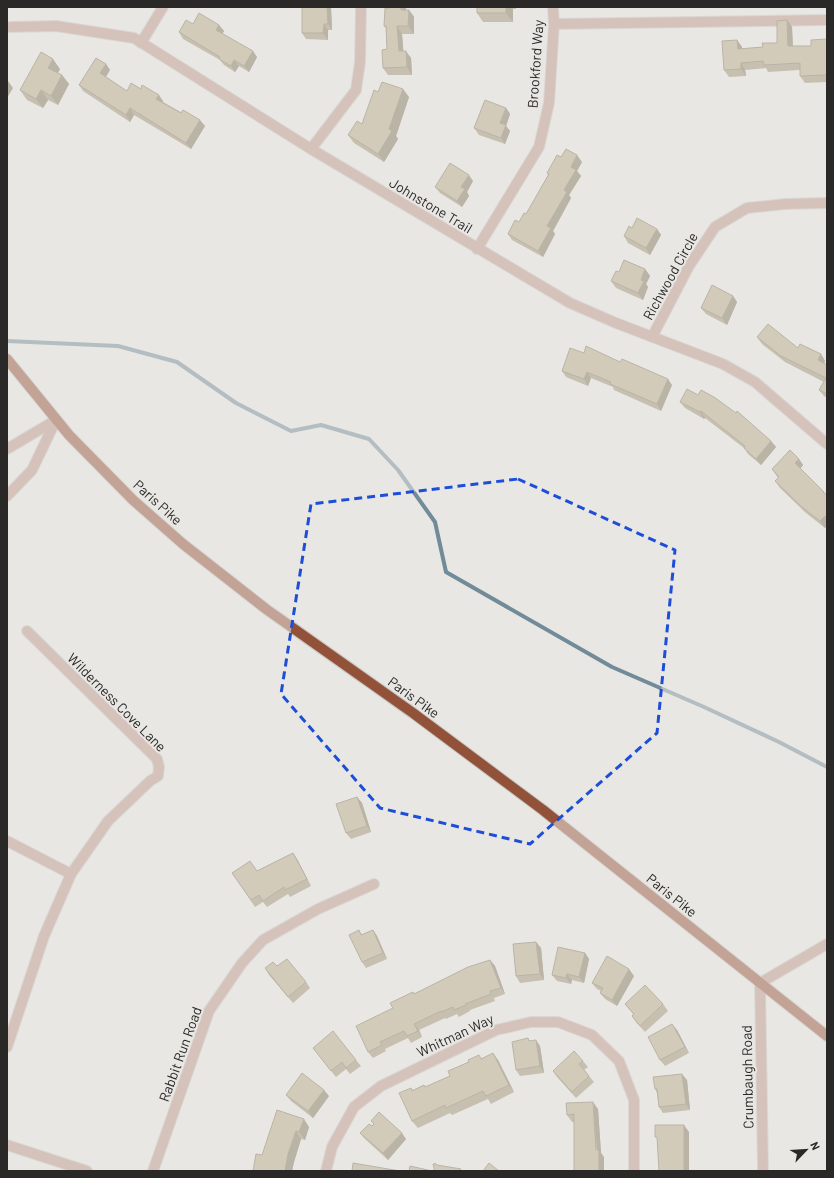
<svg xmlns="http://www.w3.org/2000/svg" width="834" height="1178" font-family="Barlow,sans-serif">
  <rect width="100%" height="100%" fill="#e9e7e3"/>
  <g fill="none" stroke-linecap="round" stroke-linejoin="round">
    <!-- stream -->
    <path stroke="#718b99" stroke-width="4" d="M7,341L118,346L177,362L236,403L291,431L321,425L369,439L398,470L435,522L446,572L612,667L704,707L779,742L827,767"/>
    <!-- minor casing -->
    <g stroke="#c7c5c1" stroke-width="12">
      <path id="minor" d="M554,24L827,20
        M10,27L56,26L134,38L311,149L570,303L616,323L723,364L755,382L827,444
        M141,43L163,7
        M311,149L356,90L360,62L361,7
        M477,249L539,147L549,103L554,24L553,7
        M652,337L689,266L715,227L747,208L785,204L827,203
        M7,449L56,420
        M7,496L32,470L56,420
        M7,841L71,874
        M7,1047L44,936L71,874L108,821L150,781L158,776L159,767L157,759L27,631
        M7,1145L87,1171
        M153,1171L209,1011L242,963L263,940L318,909L374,884
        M326,1171L332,1147L354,1107L381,1086L496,1030L531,1022H558L592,1035L619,1061L634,1100V1171
        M763,1171L760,983L827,944"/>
    </g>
    <!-- major casing -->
    <g stroke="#c7c5c1" stroke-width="12">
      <path id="major" d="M7,359L69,435L133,500L183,544L266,609L413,713L543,810L827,1036"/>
    </g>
    <!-- minor -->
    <use href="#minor" stroke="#bc9789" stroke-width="10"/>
    <!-- major -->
    <use href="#major" stroke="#925139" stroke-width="10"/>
  </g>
  <!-- wall -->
  <path fill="#9e9072" d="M302,7H331L332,30H328V40L306,39L302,33Z
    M477,7H516V9H513V22H483L477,13Z
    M389,8L409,10L414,17V34H402L403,51L411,58L412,75H388L383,68L387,49L386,28L384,26Z
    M787,20L792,27L793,46H811L827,40V82L805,83L800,76V70L768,72L766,68L745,70L746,76L729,77L724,70L737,40L742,47V49L763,47L777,43Z
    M193,24L219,25L224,31L222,34L257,57L249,72L239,66L235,72L224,65L220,60L183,39L179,32Z
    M106,64L110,70L106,77L127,91L163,101V102L205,126L191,149L134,115L130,122L83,91L79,85Z
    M60,69L58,73L62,75L69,84L58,105L48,100L43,108L27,100L20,90Z
    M409,97L396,136L398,139L384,162L354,143L348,135L362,124Z
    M506,108L510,114L506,126L510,131L505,144L479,135L474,128Z
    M561,157L582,162L577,171L581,176L569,195L571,198L553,231L555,234L543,257L512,240L508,234L526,214L548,175L547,173Z
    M473,181L467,192L469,196L462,207L440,193L435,187Z
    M632,228L657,229L661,235L650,255L628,243L624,236Z
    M645,269L650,276L646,284L648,287L643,300L616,288L611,281L619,272Z
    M733,296L737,302L727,325L706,314L701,308Z
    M757,337L798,348L821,354L825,361L824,364L827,365V398L824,396L819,390L824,382L785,362L762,344Z
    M584,353L672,385L661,411L614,390L613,387L591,378L588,386L566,377L562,371Z
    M680,402L771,441L776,447L761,465L748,454L744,448L705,418L704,419L685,408Z
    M799,459L803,465L800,469L827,495V525L825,528L806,513L780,488L775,481L778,478L772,469Z
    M357,797L362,803L371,832L351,839L346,833Z
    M293,853L297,859L311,886L290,897L288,894L267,907L263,902L255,907L232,873L257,871Z
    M359,930L362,935L373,930L377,936L387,959L366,968L362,962Z
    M536,942L541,948L544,980L520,983L516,976Z
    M585,953L589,959L584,983L572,980L571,984L557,981L552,975Z
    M490,960L495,966L505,994L494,998L495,1001L470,1010V1011L459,1017L457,1014L446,1019L445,1018L419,1030L422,1037L411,1043L408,1038L385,1049L386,1051L373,1058L368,1052L393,1008L413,992L414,994Z
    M277,966L306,982L310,988L293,1003L269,975L265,968Z
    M634,976L617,1006L605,999L600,993L601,991L597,989L592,983Z
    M625,1004H663L668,1011L645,1032L636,1022L632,1016L633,1014Z
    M677,1030L689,1053L665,1066L660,1060Z
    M540,1046L544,1073L520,1076L516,1070Z
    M313,1048L356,1060L361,1066L350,1074L346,1069L336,1077Z
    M481,1058L498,1060L514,1092L491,1104L488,1099L452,1115L450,1113L418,1128L412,1121L411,1088L413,1090L424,1085L425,1087L450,1076Z
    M583,1061L588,1067L584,1070L594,1082L576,1098L557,1077L553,1071Z
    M687,1080L690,1110L663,1113L659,1107L657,1093L655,1089Z
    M286,1095L329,1096L313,1118L291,1101Z
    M598,1109L601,1153L604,1157L574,1122H572L567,1115Z
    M277,1110L309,1127L305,1140L301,1139L294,1162L292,1171H253L262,1155Z
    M360,1133L406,1139L388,1160L365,1139Z"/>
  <!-- shaded-wall -->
  <path fill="#81765d" d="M327,7H331L332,30L328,24Z
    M401,7H406V17L401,10Z
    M506,7H511L513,9V22L506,13Z
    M409,10L414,17V34L408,26Z
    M787,20L792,27L793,54L788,46Z
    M324,24L328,30V40L323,33Z
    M219,25L224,31L221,37L216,30Z
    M397,26L402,34L404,58L399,51Z
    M737,40L742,47V56L738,49Z
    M253,51L257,57L249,72L244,66Z
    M406,51L411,58L412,75L407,67Z
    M53,59L60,69L55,77L48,68Z
    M234,60L239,66L235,72L231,66Z
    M741,63L745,70L746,76L741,69Z
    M106,64L110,70L104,79L100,73Z
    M62,75L69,84L58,105L51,96Z
    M8,81L13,88L7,98V84Z
    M403,89L409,97L396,136L398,139L384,162L378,154L389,129Z
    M41,90L48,100L43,108L36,99Z
    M159,95L163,101L161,105L156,99Z
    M130,108L134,115L130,122L126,115Z
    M506,108L510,114L506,126L510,131L505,144L501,138L500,123Z
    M200,120L205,126L191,149L186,143Z
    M577,155L582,162L577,171L581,176L569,195L571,198L553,231L555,234L543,257L538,251L547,226L564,190L571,167Z
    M469,175L473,181L467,192L469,196L462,207L457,201L461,187Z
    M657,229L661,235L650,255L646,248Z
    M645,269L650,276L646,284L648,287L643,300L638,293L641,280Z
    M733,296L737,302L727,325L722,318Z
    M821,354L825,361L822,366L818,360Z
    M587,372L591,378L588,386L584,379Z
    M668,379L672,385L661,411L657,404Z
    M701,411L705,418L704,419L700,412Z
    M771,441L776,447L761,465L756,459Z
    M799,459L803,465L799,470L795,463Z
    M825,516L827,520V525L825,528L820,521Z
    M357,797L362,803L371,832L367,826Z
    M293,853L297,859L311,886L307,879Z
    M373,930L377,936L387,959L383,953Z
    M536,942L541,948L544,980L540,974Z
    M585,953L589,959L584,983L579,977Z
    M490,960L495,966L505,994L501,988Z
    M629,969L634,976L617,1006L612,1000Z
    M567,974L572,980L571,984L566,978Z
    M414,1024L419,1030L422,1037L418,1031Z
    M672,1024L677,1030L689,1053L685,1047Z
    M536,1040L540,1046L544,1073L540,1066Z
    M493,1053L498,1060L514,1092L509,1085Z
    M682,1074L687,1080L690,1110L686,1104Z
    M324,1090L329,1096L313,1118L308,1111Z
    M593,1102L598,1109L601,1153L604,1157V1171H599Z
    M304,1119L309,1127L305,1140L299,1132Z
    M684,1125L689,1132V1171H684Z
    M296,1131L301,1139L294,1162L292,1171H285L288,1154Z
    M402,1133L406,1139L388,1160L383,1153Z"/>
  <!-- building -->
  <path fill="#b8a885" stroke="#81765d" d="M302,7H327L328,24H324L323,33H302Z
    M389,7H401V10H409L408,26H397L399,51H406L407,67L383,68L382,50L387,49L386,26H384L385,8H389Z
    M477,7H506V13H477Z
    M199,13L219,25L216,30L253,51L244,66L234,60L231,66L219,59L220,57L179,32L186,20L193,24Z
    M787,20L788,46H811V40L826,39L827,42V75L800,76V63L764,65L763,61L741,63V69L724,70L722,41L737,40L738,49L763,47L762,43H777V21Z
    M41,52L53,59L48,68L62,75L51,96L41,90L36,99L20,90Z
    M96,58L106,64L100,73L127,91L131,83L141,89L142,85L159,95L156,99L181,113L183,110L200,120L186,143L130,108L126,115L79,85Z
    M382,82L403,89L389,129L392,131L378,154L348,135L357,121L362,124L374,90L378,92Z
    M485,100L506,108L500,123L506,125L501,138L474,128Z
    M566,149L577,155L571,167L576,170L564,190L567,192L547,226L551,228L538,251L508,234L515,220L519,222L524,213L526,214L549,174L547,173L557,155L561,157Z
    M450,163L469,175L461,187L465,189L457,201L435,187Z
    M637,218L657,229L646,248L624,236L629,226L632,228Z
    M624,260L645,269L641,280L644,281L638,293L611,281L616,271L619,272Z
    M712,285L733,296L722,318L701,308Z
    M768,324L798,348L800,344L821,354L818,360L827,365V394L819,390L826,378L781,356L757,337Z
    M586,346L620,362L622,359L668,379L657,404L610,384L611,382L587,372L584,379L562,371L570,348L584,353Z
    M687,389L698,395L701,390L714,397L736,413L737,411L771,441L756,459L744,448L745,446L701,411L700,412L680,402Z
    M790,450L799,459L795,463L824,492H823L827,495V518L825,516L820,521L802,507L775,481L779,477L772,469Z
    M357,797L367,826L346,833L336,804Z
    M293,853L307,879L285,890L284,887L263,901L259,895L251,900L232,873L250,861L257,871Z
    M359,930L361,935L373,930L383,953L362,962L349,935Z
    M536,942L540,974L516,976L513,944Z
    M558,947L585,953L579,977L567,974L566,978L552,975Z
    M607,956L629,969L612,1000L600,993L603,988L592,983Z
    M287,959L306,982L288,997L265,968L273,962L277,966Z
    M490,960L501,988L490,991L491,994L465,1004L466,1005L454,1010L453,1007L441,1012V1011L414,1024L418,1031L407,1036L404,1031L380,1042L382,1045L368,1052L356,1026L393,1008L390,1003L413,992L414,994L468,967Z
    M645,985L663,1004L640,1026L632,1016L634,1014L625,1004Z
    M672,1024L685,1047L660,1060L648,1037Z
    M333,1031L356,1060L346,1068L342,1062L331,1071L313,1048Z
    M528,1038L529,1041L536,1040L540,1066L516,1070L512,1042Z
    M574,1051L583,1061L579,1064L589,1076L572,1092L553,1071Z
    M493,1053L509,1085L486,1096L483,1091L446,1108L445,1105L412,1121L399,1093L411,1088L412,1091L424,1085L425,1087L450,1076L448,1071L469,1062L468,1060L479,1055L481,1059Z
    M302,1073L324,1090L308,1111L286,1095Z
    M682,1074L686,1104L659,1107L657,1089H655L653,1077Z
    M593,1102L596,1150H599V1171H574V1114L567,1115L566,1103Z
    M277,1110L304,1119L299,1132L296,1131L288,1154L285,1171H253L256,1154L262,1155Z
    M379,1112L402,1133L383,1153L360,1133L369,1124L372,1126L374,1124L371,1121Z
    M655,1125H684V1171H659L657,1137H655Z
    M353,1163L400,1171H352Z
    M435,1163L437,1165L461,1169L460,1171H434V1168L433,1164H435Z
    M489,1163L499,1171H483Z
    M410,1166L432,1171H409Z"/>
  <!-- marked area -->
  <path d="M0 0H834V1178H0ZM518,479L675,550L657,733L530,844L380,808L281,694L311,504Z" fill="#e9e7e3" fill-opacity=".55" fill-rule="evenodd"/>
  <path fill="none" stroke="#1d4ed8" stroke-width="3" stroke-dasharray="8 5" stroke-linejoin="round" d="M518,479L675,550L657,733L530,844L380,808L281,694L311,504Z"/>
  <g text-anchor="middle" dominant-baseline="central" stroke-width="4" stroke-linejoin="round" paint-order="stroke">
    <!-- street labels -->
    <g font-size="14" fill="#2a2928" stroke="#e9e7e3">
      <text transform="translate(535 64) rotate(-86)">Brookford Way</text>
      <text transform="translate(431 205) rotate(31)">Johnstone Trail</text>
      <text transform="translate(670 276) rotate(-61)">Richwood Circle</text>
      <text transform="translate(158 502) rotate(42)">Paris Pike</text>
      <text transform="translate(414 697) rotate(36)">Paris Pike</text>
      <text transform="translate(117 702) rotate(45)">Wilderness Cove Lane</text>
      <text transform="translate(672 895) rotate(39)">Paris Pike</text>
      <text transform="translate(455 1035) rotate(-25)">Whitman Way</text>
      <text transform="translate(180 1054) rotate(-70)">Rabbit Run Road</text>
      <text transform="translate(747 1077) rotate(-91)">Crumbaugh Road</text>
    </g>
  </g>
  <!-- border -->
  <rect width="834" height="1178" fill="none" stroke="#2a2928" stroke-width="16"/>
  <!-- north arrow -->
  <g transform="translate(806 1150) rotate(65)" stroke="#e9e7e3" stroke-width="3" paint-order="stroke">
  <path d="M0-3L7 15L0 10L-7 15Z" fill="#2a2928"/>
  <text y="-6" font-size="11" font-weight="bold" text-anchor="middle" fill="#2a2928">N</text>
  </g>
</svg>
